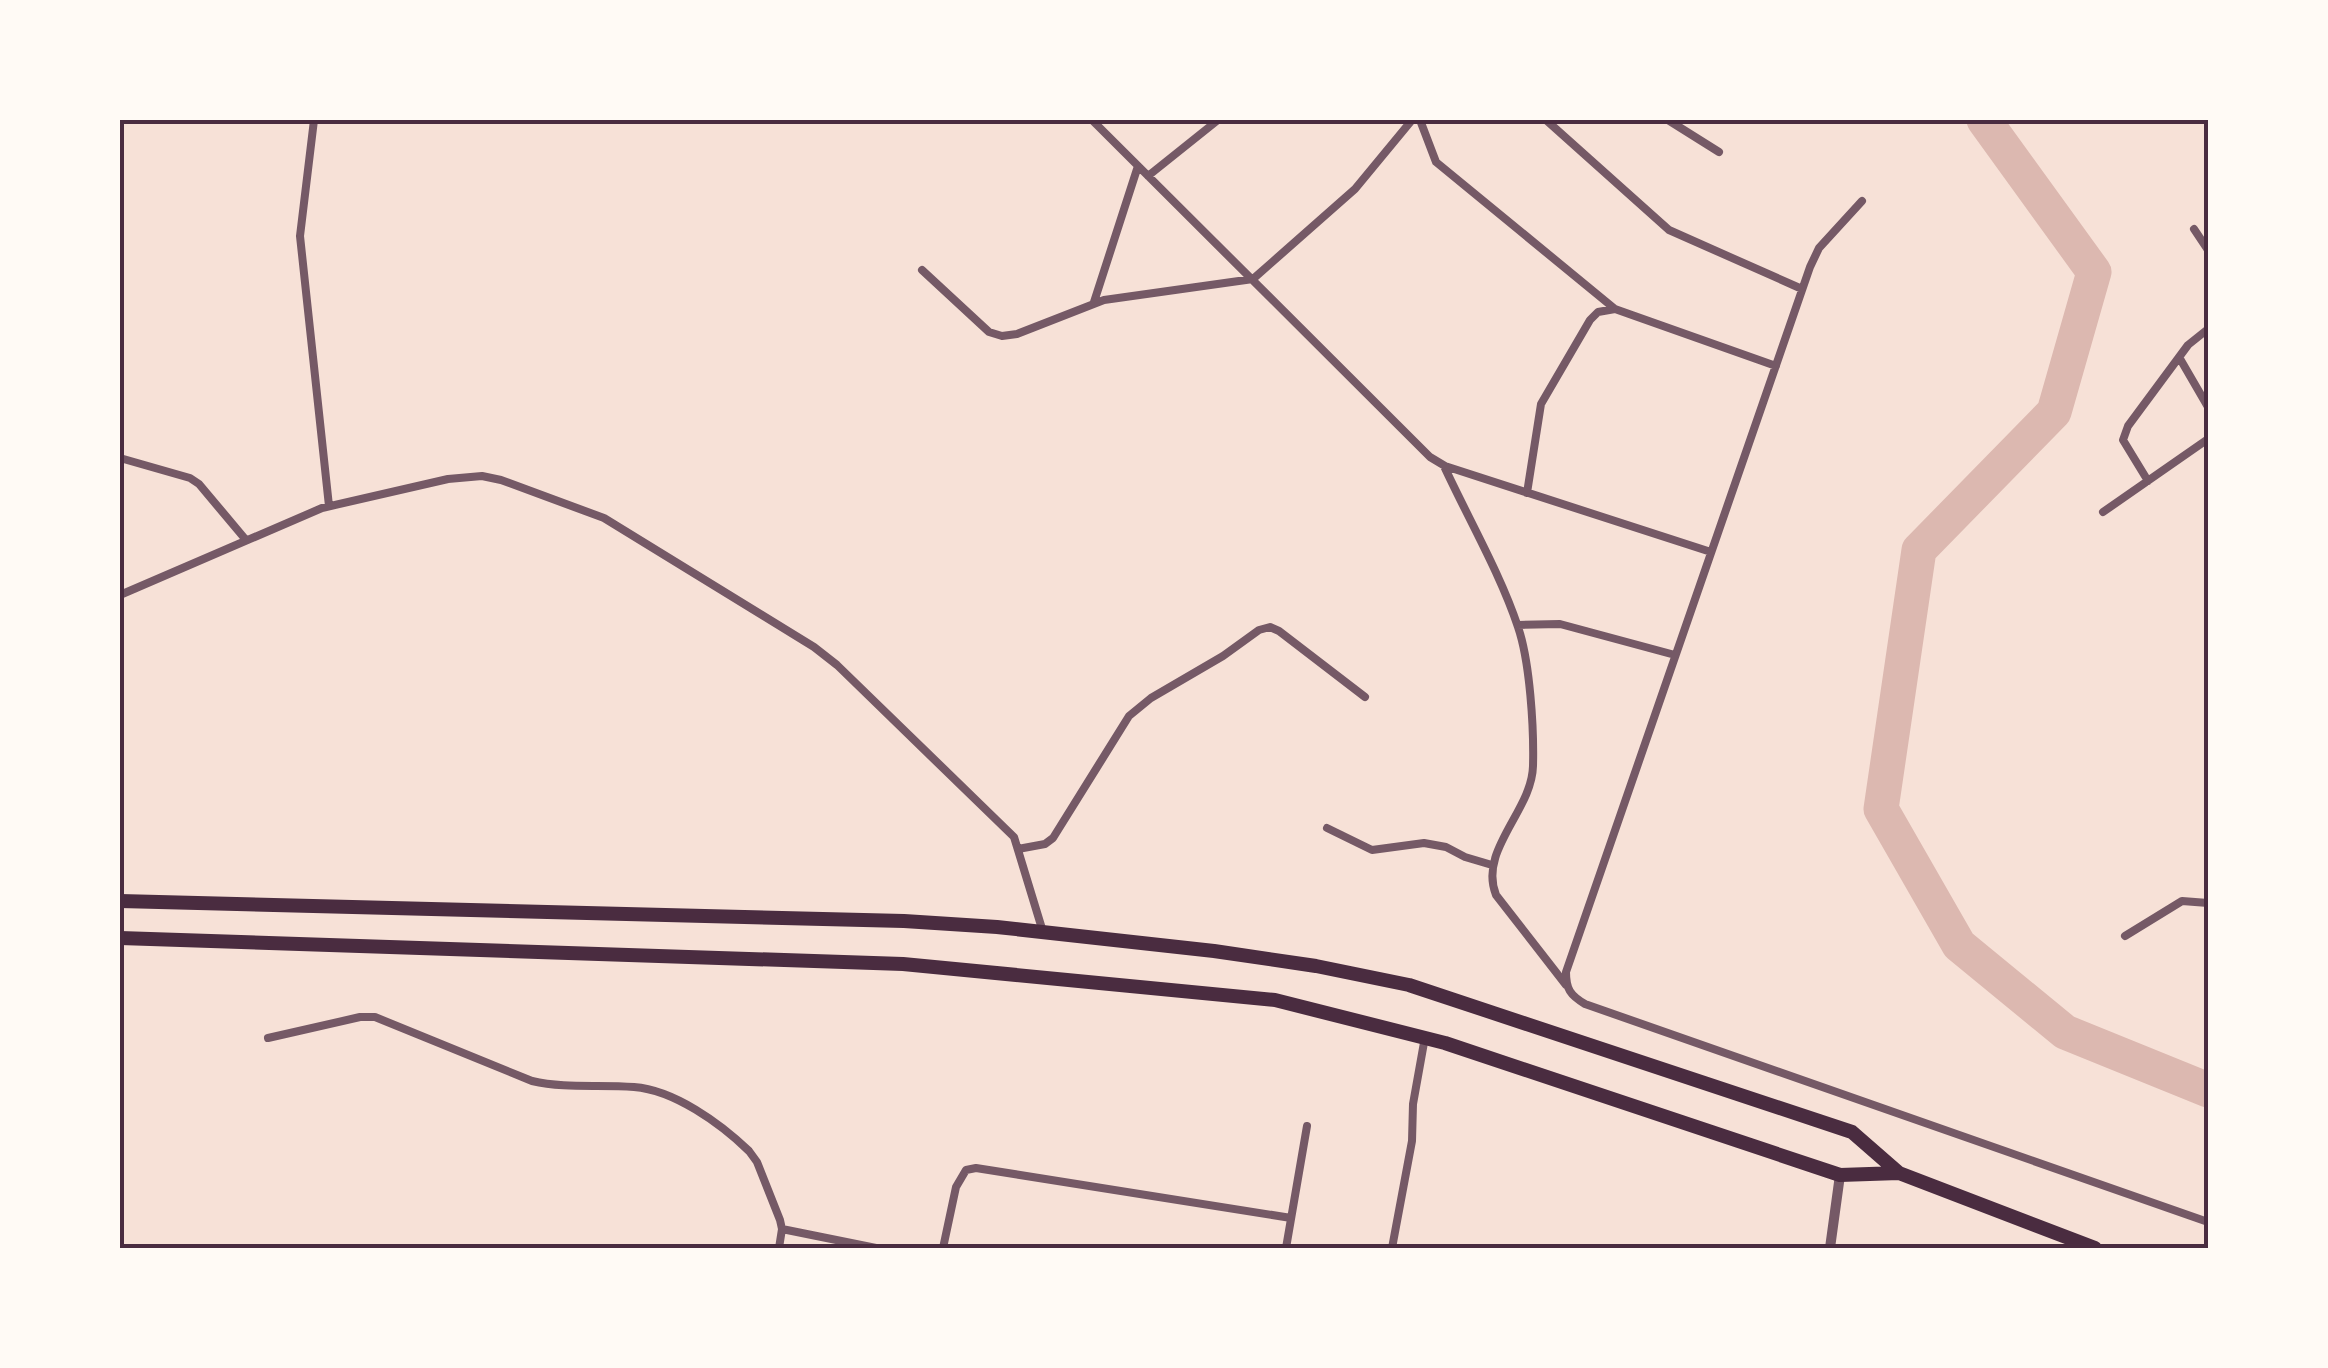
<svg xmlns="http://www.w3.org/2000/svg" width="2328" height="1368" font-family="Helvetica,sans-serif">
  <rect width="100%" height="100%" fill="#f7e1d7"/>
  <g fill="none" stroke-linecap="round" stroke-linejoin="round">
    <!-- river -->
    <path stroke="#dcb8b0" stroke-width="35" d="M1984,120L2094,272L2054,412L1919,550L1881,809L1959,945L2065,1032L2208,1090"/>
    <!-- minor -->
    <path stroke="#755966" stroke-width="8" d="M314,120L300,236L329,506
      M1092,120L1430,457L1445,466L1711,552
      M1420,120L1436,162L1615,309
      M1546,120L1669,230L1802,289
      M1668,120L1719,152
      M2207,120L2208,121
      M1148,176L1218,120
      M1862,201L1819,248L1810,267L1566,972C1566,989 1570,995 1585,1004L2208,1222
      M2194,229L2208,250
      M922,270L989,332L1002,336L1017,334L1104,300L1253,279L1355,189L1412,120
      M1094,302L1138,166
      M2179,357L2208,407
      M120,458L190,478L199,484L246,540
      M1444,466C1468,518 1500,573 1518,627C1530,662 1534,728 1533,766C1532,811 1478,850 1496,895L1566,985
      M2148,481L2123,440L2128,426L2188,345L2208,329
      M1527,493L1541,404L1590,320L1598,312L1615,309L1776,366
      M2103,512L2208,439
      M120,595L322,508L448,479L482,476L501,480L604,518L814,647L837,665L1014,837L1043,932
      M1518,625L1560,624L1675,655
      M1327,828L1372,850L1424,843L1446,847L1465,857L1492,865
      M1018,849L1045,844L1053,838L1129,716L1151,698L1223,656L1259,630L1270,627L1279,631L1365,697
      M2125,936L2182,901L2208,903
      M268,1038L360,1017H375L532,1081C566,1089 600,1084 634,1087C674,1090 720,1123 749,1151L757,1162L780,1220L782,1229L779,1248
      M782,1229L876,1248
      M943,1248L956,1187L966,1170L976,1168L1291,1218
      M1286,1248L1307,1126
      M1392,1248L1412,1141L1413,1104L1425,1037"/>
    <!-- tertiary -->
    <path stroke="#755966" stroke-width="10" d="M1830,1248L1840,1175"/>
    <!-- trunk -->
    <path stroke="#4a2c40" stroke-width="14" d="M120,901L904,921L997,927L1214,951L1316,966L1409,985L1852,1132L1899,1173L2095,1248
      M120,938L903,964L1275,1000L1445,1043L1840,1175L1899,1173"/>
  </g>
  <!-- border -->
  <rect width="2328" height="1368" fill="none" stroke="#fffaf5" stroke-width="245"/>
  <rect x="122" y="122" width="2084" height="1124" fill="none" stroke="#4a2c40" stroke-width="4"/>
</svg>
